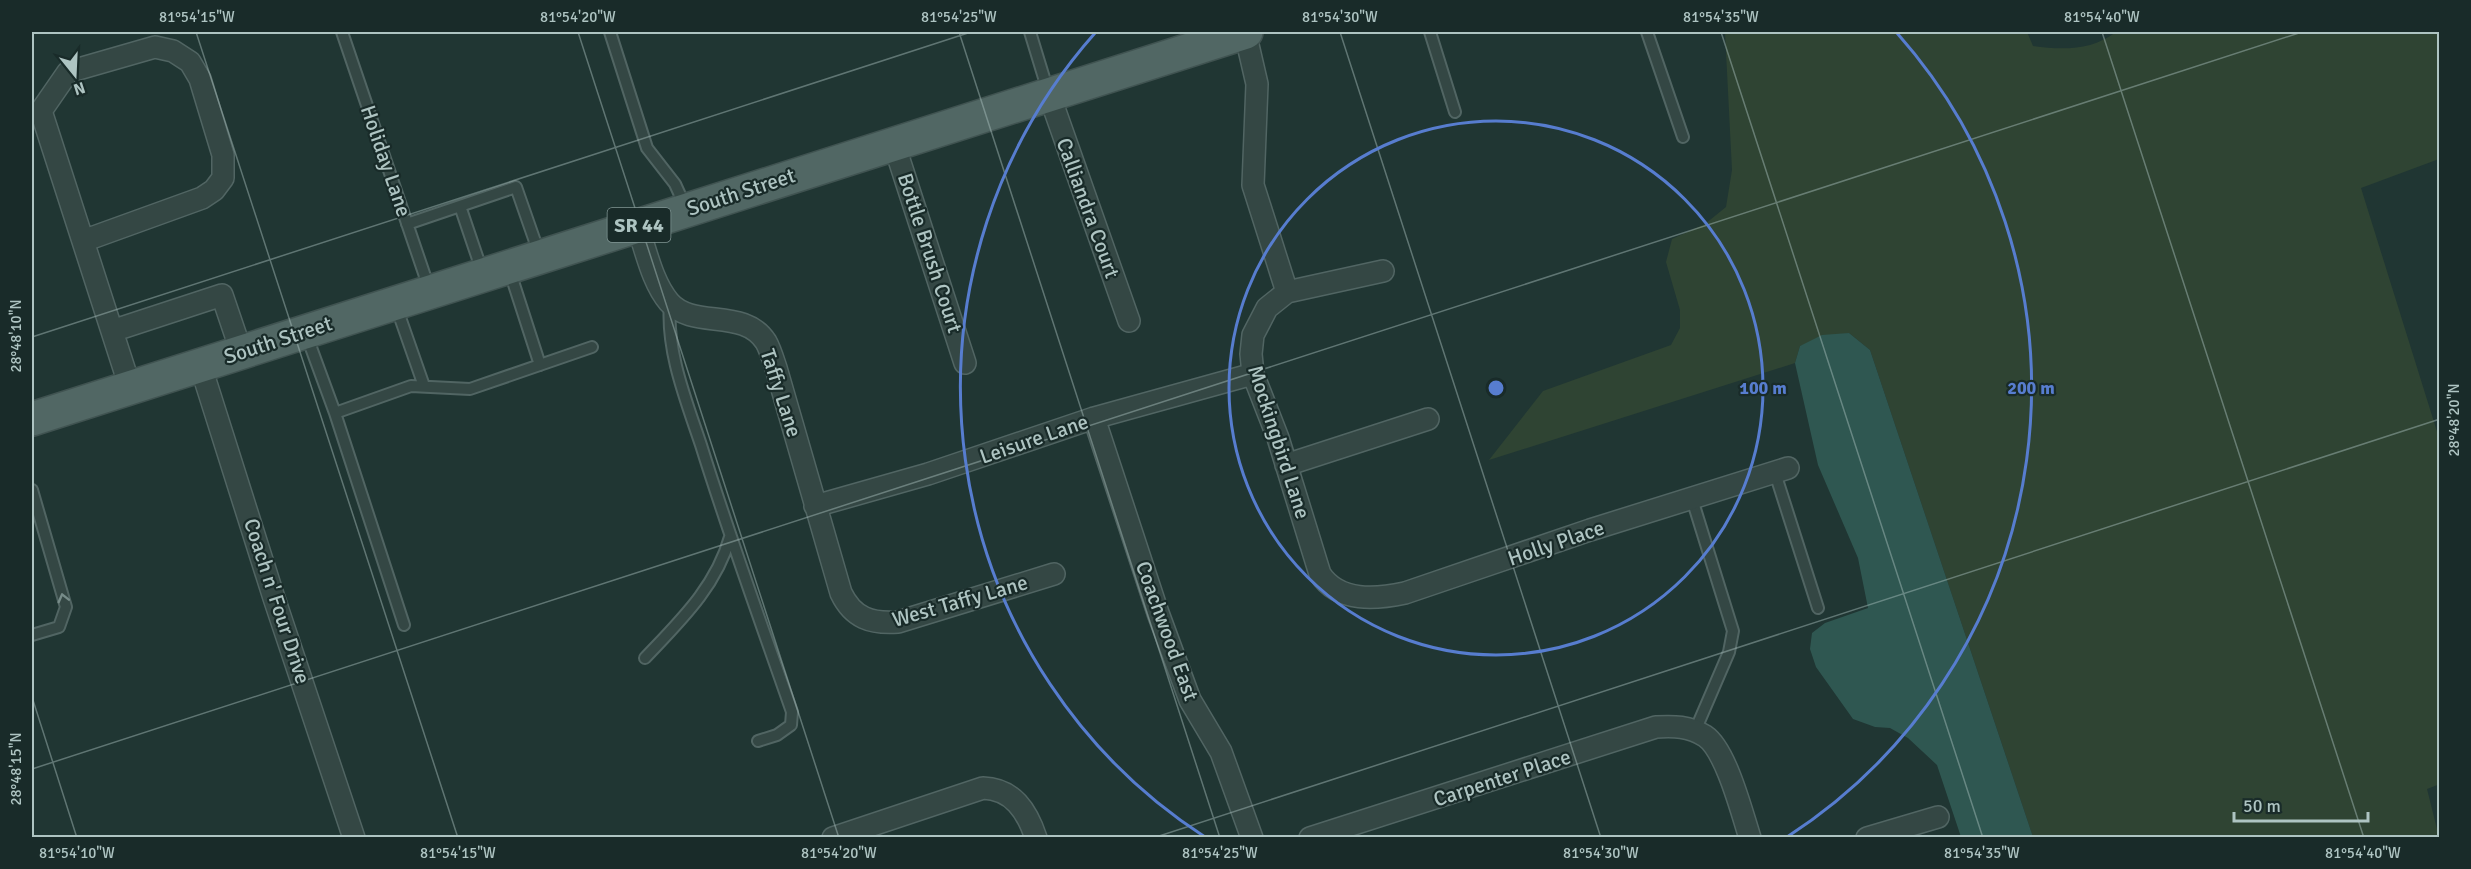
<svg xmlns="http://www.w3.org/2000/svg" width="2471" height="869" font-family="Signika,sans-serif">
  <rect width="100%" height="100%" fill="#203633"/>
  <!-- green -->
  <path fill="#2f4433" d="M1725,32H2027L2033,46C2062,50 2091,51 2116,32H2439V159L2361,188L2439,438L2440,784L2427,789L2439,837H2033L1870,350L1849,333L1800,346L1795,363L1489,460L1543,391L1671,345L1680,328V310L1666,262L1672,239L1705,224L1726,207L1732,170Z"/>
  <!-- water -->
  <path fill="#2f5751" d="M1849,333L1870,350L2033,837H1961L1937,765L1908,738L1890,728L1875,727L1853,719L1816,667L1810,649L1812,633L1825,623L1868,608L1858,558L1818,465L1795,363L1800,346L1822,335Z"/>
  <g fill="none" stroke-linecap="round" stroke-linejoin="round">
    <!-- service casing -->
    <g stroke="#516563" stroke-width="14">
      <path id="service" d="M342,32L429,288
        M610,32L647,148L675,184L685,206
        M1030,32L1048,91
        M1430,32L1455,112
        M1647,32L1683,137
        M460,206L482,271
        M407,224L516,187L539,253
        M509,269L540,365
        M670,303C666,351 686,400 701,445C729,535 761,623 792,712L791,725L777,735L758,741
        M396,306L424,386
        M306,334L335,413
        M1775,473L1818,608
        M32,490L66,607L59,627L32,635
        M1692,499L1733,631L1729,652L1695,731
        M404,625L335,413L411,386L470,389L592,347
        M645,658C680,621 716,587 730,537"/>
    </g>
    <!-- minor casing -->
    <g stroke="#516563" stroke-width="24">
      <path id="minor" d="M1245,32L1257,84L1253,185L1287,292
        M1049,94L1129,321
        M894,144L965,363
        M637,225C646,250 652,282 669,302C693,330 744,307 766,342C770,349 773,359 776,368L841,593C853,618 871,624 898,622L1054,574
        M83,241L202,198L214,190L223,178V155L200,79L190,62L173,51L155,47L68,72L41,111L130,387
        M1383,271L1287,292L1267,308L1253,335L1251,354L1253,374L1278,438L1320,574C1339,603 1377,599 1405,593L1590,530L1788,468
        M112,331L222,295L241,351
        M200,364L274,598L354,838
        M1094,418L1158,613L1190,700L1221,752L1252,838
        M1286,465L1428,419
        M815,506L928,474L1094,418L1253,374
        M833,838L983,788C1013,789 1027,811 1036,838
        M1310,838L1656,727C1674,726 1689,726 1705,736C1726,750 1742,813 1750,838
        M1867,838L1938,817"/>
    </g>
    <!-- primary casing -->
    <g stroke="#405351" stroke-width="36">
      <path id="primary" d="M32,419L1246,32"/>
    </g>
    <!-- service -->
    <use href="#service" stroke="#344744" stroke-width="10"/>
    <!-- minor -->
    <use href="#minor" stroke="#344744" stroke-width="21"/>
    <!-- primary -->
    <use href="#primary" stroke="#516764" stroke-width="33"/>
  </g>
  <!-- one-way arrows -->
  <defs><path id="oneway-chevron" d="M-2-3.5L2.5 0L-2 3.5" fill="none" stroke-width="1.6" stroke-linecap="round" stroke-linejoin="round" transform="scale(1.5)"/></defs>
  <use stroke="#778c89" href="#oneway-chevron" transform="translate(63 598) rotate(-104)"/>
  <!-- ticks -->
  <path fill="none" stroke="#aec4c2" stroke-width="1.5" stroke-opacity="0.45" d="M196,32L458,838M578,32L839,838M959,32L1220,838M1340,32L1601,838M1721,32L1983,838M2102,32L2364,838M32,337L971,32M32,697L77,838M32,769L2302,32M1153,838L2440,419"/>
  <!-- distance rings -->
  <g fill="none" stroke="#577dcf" stroke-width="3">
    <circle cx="1496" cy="388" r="267"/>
    <path d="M1205 837A535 535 0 0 1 1095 33M1897 33A535 535 0 0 1 1787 837"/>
  </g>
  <g text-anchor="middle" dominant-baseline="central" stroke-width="4.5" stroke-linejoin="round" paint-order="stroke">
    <!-- shield labels -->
    <rect fill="#192b29" stroke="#819694" stroke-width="1.5" x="607.5" y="208" width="63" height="34" rx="4.5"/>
    <g font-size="20" font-weight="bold" fill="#aec4c2">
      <text x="639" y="225">SR 44</text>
    </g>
    <!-- street labels -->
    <g font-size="21" fill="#aec4c2" stroke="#192b29">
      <text transform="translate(386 161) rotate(71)">Holiday Lane</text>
      <text transform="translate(741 192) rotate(-18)">South Street</text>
      <text transform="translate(1088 208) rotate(70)">Calliandra Court</text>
      <text transform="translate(930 253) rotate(72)">Bottle Brush Court</text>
      <text transform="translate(278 340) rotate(-18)">South Street</text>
      <text transform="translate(781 393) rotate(72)">Taffy Lane</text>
      <text transform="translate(1034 439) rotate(-19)">Leisure Lane</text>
      <text transform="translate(1279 442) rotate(72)">Mockingbird Lane</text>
      <text transform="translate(1556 543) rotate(-19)">Holly Place</text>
      <text transform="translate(277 601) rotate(72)">Coach n' Four Drive</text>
      <text transform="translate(960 601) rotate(-16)">West Taffy Lane</text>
      <text transform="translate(1167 631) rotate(70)">Coachwood East</text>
      <text transform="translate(1502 778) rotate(-18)">Carpenter Place</text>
    </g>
  </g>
  <circle cx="1496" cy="388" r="9" fill="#577dcf" stroke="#192b29" stroke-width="3"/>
  <g font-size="18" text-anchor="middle" font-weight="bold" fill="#577dcf" stroke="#192b29" stroke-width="4.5" stroke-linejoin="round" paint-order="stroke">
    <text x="1763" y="394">100 m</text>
    <text x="2031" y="394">200 m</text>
  </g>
  <!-- border -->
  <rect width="2471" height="869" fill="none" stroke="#192b29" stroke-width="66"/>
  <!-- north arrow -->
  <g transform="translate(75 75) rotate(162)" stroke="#192b29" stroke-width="4.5" paint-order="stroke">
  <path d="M0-4.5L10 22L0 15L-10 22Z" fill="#aec4c2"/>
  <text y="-9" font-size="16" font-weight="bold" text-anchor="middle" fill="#aec4c2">N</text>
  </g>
  <!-- scale -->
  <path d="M2234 812v9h134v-9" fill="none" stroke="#aec4c2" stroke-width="3"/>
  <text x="2243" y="812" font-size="18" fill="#aec4c2" stroke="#192b29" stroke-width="4.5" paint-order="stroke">50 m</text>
  <rect x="33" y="33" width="2405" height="803" fill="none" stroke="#aec4c2" stroke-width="2"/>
  <g font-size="15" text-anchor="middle" fill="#aec4c2">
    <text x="197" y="22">81°54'15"W</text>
    <text x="578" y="22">81°54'20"W</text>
    <text x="959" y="22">81°54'25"W</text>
    <text x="1340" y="22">81°54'30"W</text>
    <text x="1721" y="22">81°54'35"W</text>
    <text x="2102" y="22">81°54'40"W</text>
    <text transform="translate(16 336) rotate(-90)" y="5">28°48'10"N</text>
    <text transform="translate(2454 420) rotate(-90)" y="5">28°48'20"N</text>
    <text transform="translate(16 769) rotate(-90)" y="5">28°48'15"N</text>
    <text x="77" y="858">81°54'10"W</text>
    <text x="458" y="858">81°54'15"W</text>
    <text x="839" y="858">81°54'20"W</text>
    <text x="1220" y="858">81°54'25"W</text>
    <text x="1601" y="858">81°54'30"W</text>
    <text x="1982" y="858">81°54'35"W</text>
    <text x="2363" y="858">81°54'40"W</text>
  </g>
</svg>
